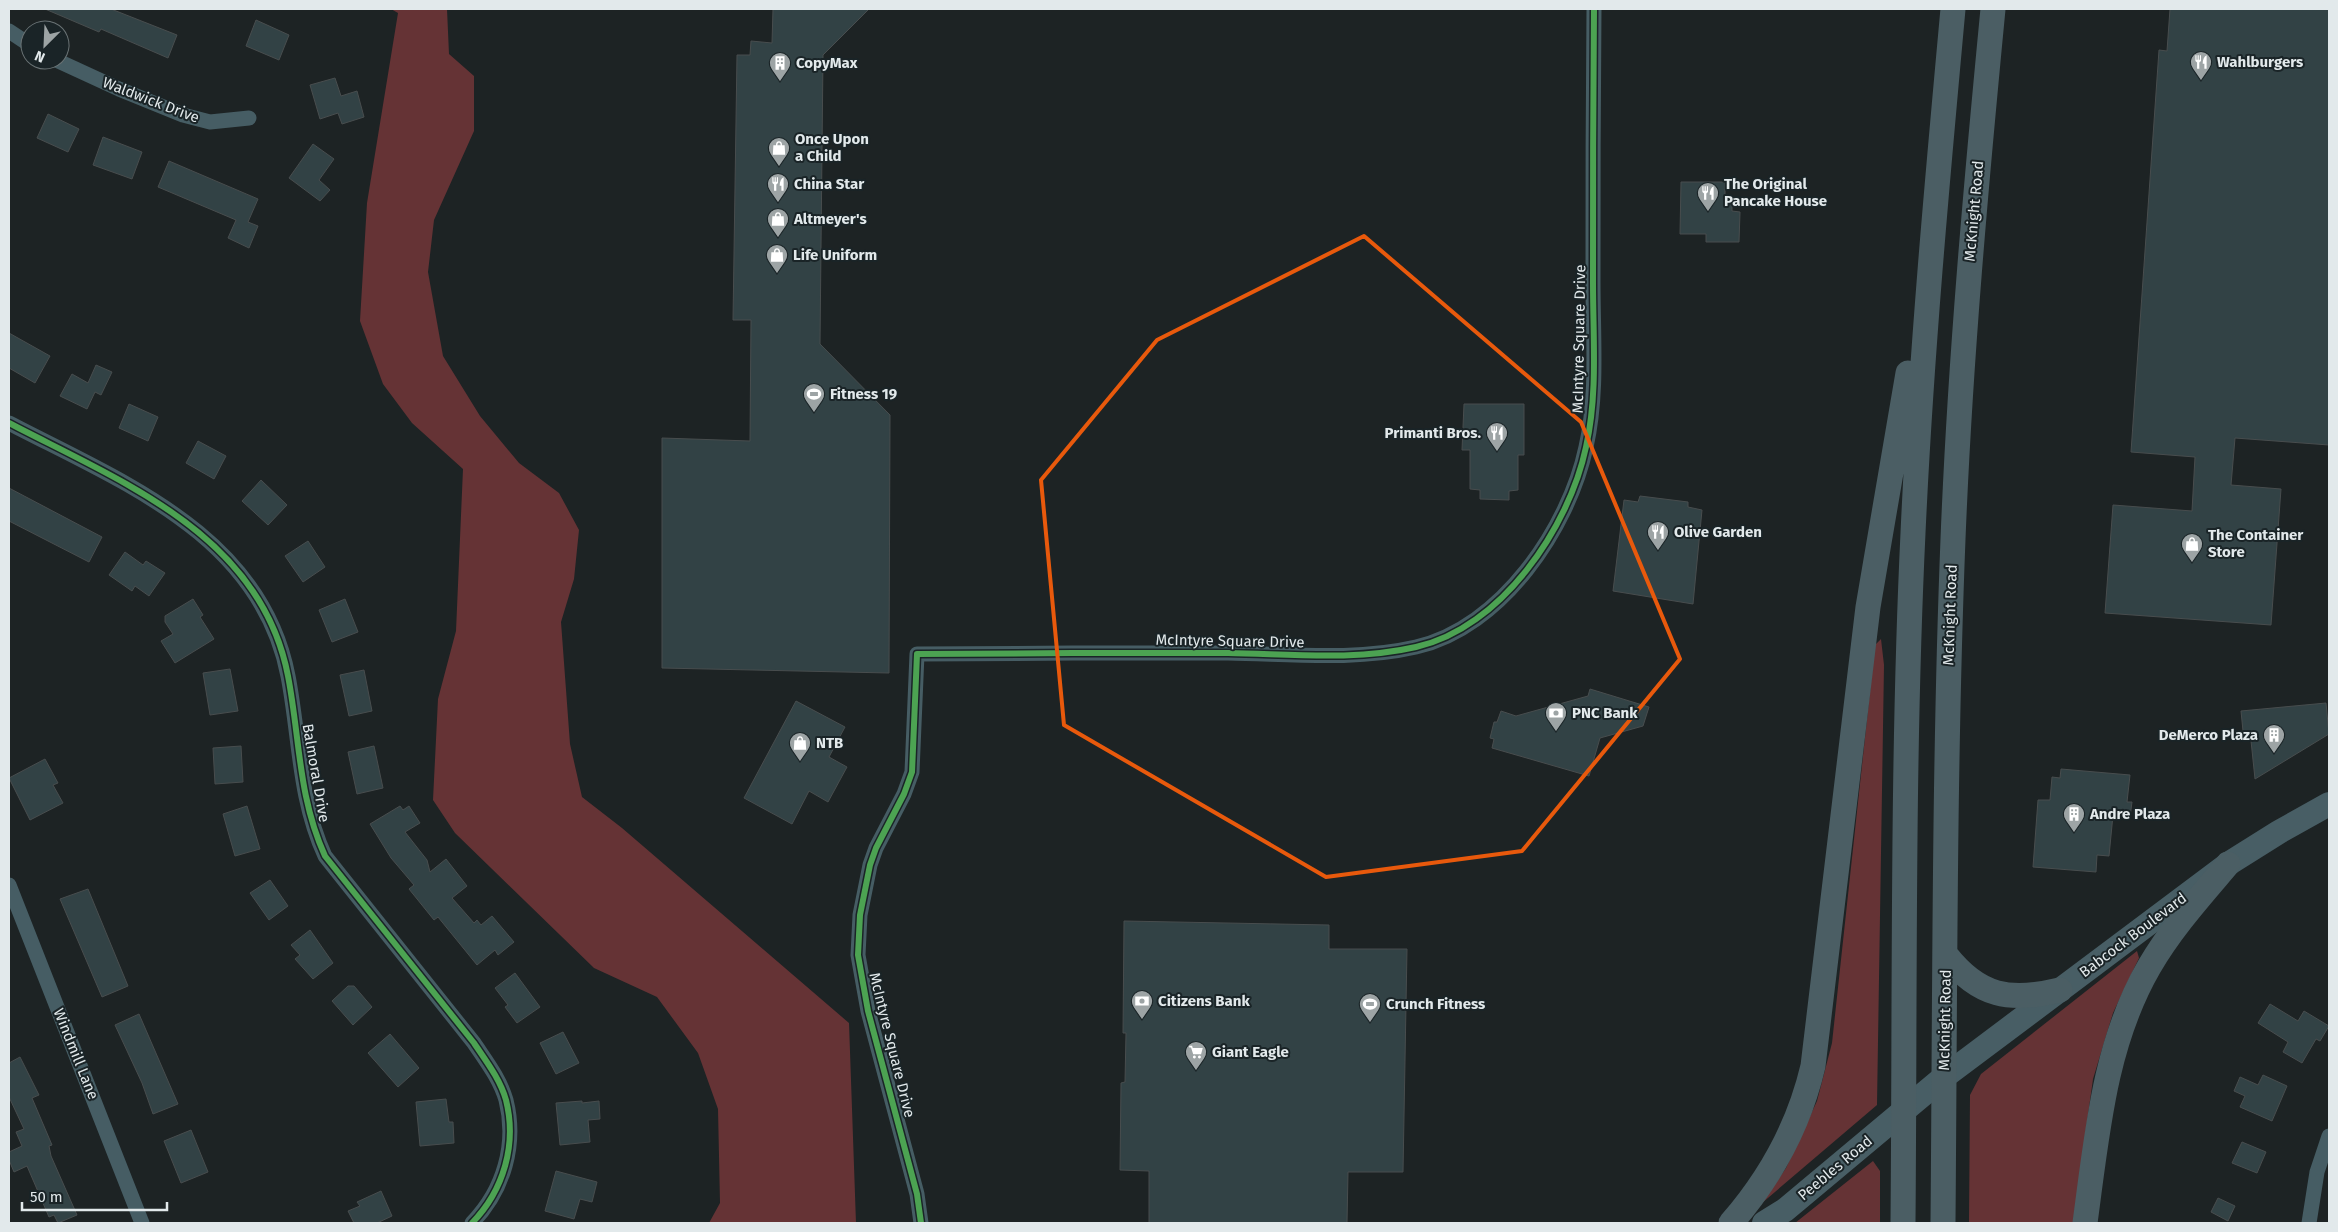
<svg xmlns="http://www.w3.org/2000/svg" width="2338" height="1232" font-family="'Fira Sans',sans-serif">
  <rect width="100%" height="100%" fill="#1d2324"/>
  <!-- green -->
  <path fill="#653335" d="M391,9H447L449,54L474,76V131L434,220L428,272L443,356L480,416L519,463L559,493L579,530L574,579L561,622L570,744L582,797L622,828L849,1023L856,1223H709L720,1203L718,1109L698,1053L657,997L594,968L455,833L433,800L438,699L456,631L463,469L412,423L383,384L360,321L367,203L398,13Z
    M1881,639L1884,665L1877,1105L1762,1203L1786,1168L1817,1101L1832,1043L1875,645Z
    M2137,951L2139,958L2113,1013L2093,1079L2073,1223H1969L1970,1095L1981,1074Z
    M1873,1161L1880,1171V1223H1795Z"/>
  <!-- building -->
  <path fill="#324245" stroke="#484d4e" d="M45,9H111L177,35L168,58L101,29L99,32Z
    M773,9H869L823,55L820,344L890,415L889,673L662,668V438L750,441L751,320H733L737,55H750L751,41L772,43Z
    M2170,9H2329V445L2235,438L2231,485L2281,489L2271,625L2105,613L2113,505L2192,511L2195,457L2131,452L2159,50L2167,51Z
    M256,20L289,35L279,60L246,46Z
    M335,78L341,96L357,91L364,117L342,124L338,113L320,119L310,85Z
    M48,114L79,129L68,152L37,138Z
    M103,137L142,152L132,179L93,165Z
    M313,144L334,159L319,180L330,190L320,201L289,178Z
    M169,161L258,199L248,222L258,226L249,248L228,238L236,220L158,187Z
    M1681,182H1725V203L1732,204V211L1740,212L1739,242H1706V234H1680Z
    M9,333L50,356L35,383L9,368Z
    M96,365L112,372L101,395L95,392L87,409L60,396L72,374L88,383Z
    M129,404L158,417L148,441L119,428Z
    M1464,404H1524V455H1518V490L1509,491V500L1480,499V490L1470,489V450H1462Z
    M198,441L226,456L214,479L186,463Z
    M261,480L287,505L268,525L242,501Z
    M9,488L102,537L89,562L9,521Z
    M1640,496L1688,502V507L1702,510L1693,604L1613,591L1624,500L1638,502Z
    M308,541L325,567L303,582L285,556Z
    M125,552L143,565L146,561L165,573L149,596L135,586L132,591L109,575Z
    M193,599L203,615L200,617L214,639L175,663L161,641L173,634L165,622V616Z
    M345,599L358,632L332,642L319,610Z
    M230,669L238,711L210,715L203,673Z
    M364,670L372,711L349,716L340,675Z
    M1590,689L1649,707L1643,726L1600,738L1589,776L1492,748L1494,739L1490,738L1494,722H1497L1501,711L1516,716L1588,696Z
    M796,701L845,727L829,757L847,767L828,802L809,791L792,824L744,798Z
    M2326,703L2329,734L2255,779L2250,731H2243L2241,711Z
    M241,746L243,782L215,784L213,748Z
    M374,746L383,788L357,794L348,752Z
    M45,759L58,783L53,785L63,803L30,820L9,778Z
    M2061,769L2130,775L2127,802H2132L2130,817L2113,815L2109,856L2097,855L2096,872L2033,867L2038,800H2050L2052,777L2060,778Z
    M247,806L260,849L235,856L223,814Z
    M400,806L403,810L409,806L420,823L405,832L427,860L430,872L446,859L467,886L452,898L474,923L477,920L481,925L492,916L514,942L498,955L495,950L477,965L438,917L434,920L409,889L414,885L391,858L370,824Z
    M270,880L288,906L269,920L250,893Z
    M88,889L128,986L102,997L60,899Z
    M1124,921L1329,925V949H1407L1403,1172H1348L1347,1223H1149V1171L1120,1170L1121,1083L1125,1082L1126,1033H1123Z
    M310,930L333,963L313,979L295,959L300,955L291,945Z
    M515,973L540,1007L517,1023L505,1007L508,1005L495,988Z
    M348,986H354L372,1007L353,1025L332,1001Z
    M2270,1004L2298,1021L2304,1011L2329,1026L2320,1041L2316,1039L2302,1063L2283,1052L2288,1042L2258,1023Z
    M139,1014L178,1104L153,1114L142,1083L115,1025Z
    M563,1032L579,1063L556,1074L540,1043Z
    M390,1034L419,1068L398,1087L368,1053Z
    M20,1057L39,1095L32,1098L52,1145L49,1146L51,1156L77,1215L58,1223L54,1215L49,1217L27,1166L14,1172L9,1160V1152L22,1146L16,1132L24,1129L9,1097V1063Z
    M2263,1075L2287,1086L2272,1121L2240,1107L2245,1096L2234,1091L2240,1077L2258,1085Z
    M446,1099L449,1122H453L454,1143L420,1146L416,1102Z
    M582,1101V1103L599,1101L600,1119L588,1120L590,1142L560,1145L556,1103Z
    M191,1130L208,1172L181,1183L164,1141Z
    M2242,1142L2266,1152L2257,1173L2232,1163Z
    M556,1171L597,1182L592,1202L580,1199L574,1219L545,1211Z
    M381,1191L392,1216L377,1223H354L348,1211L360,1206L357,1202Z
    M2218,1198L2235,1206L2228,1221L2211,1212Z"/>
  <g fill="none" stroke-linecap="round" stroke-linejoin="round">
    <!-- minor -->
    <path stroke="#465d64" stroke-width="15" d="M9,31L30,45
      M56,60L119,89L183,115L210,122L249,118
      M9,423C122,482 261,535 288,676C300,738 298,797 325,856L474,1043C486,1061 500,1079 506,1100C517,1144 504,1190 472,1223
      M9,885L142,1223
      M921,1223L917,1194L868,1011L858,955L860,915L870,865L876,848L904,794L912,772L917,654C1021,653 1124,653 1228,653C1291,654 1355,661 1416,647C1501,628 1569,528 1586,447C1598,394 1593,338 1593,283C1593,192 1593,100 1594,9
      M2309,1223L2317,1172L2329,1136"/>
    <!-- primary -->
    <path stroke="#485e65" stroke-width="24" d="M1764,1223L1785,1210L1944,1077L2228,864L2279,832L2329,804"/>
    <!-- trunk -->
    <path stroke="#4b5e64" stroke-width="25" d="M1946,955C1979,997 2010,1002 2060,990
      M1731,1223C1771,1177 1799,1126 1813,1066L1868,607L1908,373
      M1903,1223C1905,993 1902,763 1913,533C1921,358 1937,183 1953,9
      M1943,1223C1945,995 1944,767 1953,539C1960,362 1976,185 1993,9
      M2085,1223C2097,1135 2104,1045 2149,967C2171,929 2200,897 2228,864"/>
    <!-- cycleway casing -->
    <g stroke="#1a2427" stroke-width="9">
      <path id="cycleway" d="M9,423C122,482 261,535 288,676C300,738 298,797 325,856L474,1043C486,1061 500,1079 506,1100C517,1144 504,1190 472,1223
        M921,1223L917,1194L868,1011L858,955L860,915L870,865L876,848L904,794L912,772L917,654C1021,653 1124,653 1228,653C1291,654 1355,661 1416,647C1501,628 1569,528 1586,447C1598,394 1593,338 1593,283C1593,192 1593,100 1594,9"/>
    </g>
    <!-- cycleway -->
    <use href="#cycleway" stroke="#4ca352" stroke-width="6"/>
  </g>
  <!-- marked area -->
  <path fill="none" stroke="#e8590c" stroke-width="4" stroke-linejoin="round" d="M1364,236L1581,422L1680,659L1522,851L1326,877L1064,725L1041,480L1157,340Z"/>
  <!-- icons -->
  <defs>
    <g id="restaurant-pin" transform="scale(1.125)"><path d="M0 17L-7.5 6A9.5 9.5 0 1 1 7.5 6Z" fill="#9da4a5" stroke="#1a2427"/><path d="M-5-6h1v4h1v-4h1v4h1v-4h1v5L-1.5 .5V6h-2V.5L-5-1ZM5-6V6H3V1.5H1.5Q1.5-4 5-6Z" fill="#fff"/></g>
    <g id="building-pin" transform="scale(1.125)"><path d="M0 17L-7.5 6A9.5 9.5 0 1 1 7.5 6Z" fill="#9da4a5" stroke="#1a2427"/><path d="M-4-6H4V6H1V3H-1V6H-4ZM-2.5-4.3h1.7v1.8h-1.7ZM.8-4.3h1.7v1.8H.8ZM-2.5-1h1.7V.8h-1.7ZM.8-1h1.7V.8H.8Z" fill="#fff"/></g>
    <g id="shop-pin" transform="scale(1.125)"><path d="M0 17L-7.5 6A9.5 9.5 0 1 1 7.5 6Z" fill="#9da4a5" stroke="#1a2427"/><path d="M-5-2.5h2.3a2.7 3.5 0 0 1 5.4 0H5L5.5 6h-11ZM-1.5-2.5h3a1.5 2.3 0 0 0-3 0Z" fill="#fff"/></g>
    <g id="stadium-pin" transform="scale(1.125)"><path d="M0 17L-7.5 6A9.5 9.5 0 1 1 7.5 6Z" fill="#9da4a5" stroke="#1a2427"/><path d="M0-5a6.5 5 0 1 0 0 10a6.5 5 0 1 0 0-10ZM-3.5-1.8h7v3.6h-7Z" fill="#fff"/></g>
    <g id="bank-pin" transform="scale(1.125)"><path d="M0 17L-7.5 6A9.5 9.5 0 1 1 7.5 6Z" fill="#9da4a5" stroke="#1a2427"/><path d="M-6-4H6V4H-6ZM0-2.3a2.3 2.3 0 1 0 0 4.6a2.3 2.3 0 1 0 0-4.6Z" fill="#fff"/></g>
    <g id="supermarket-pin" transform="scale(1.125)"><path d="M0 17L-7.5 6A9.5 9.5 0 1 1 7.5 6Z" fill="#9da4a5" stroke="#1a2427"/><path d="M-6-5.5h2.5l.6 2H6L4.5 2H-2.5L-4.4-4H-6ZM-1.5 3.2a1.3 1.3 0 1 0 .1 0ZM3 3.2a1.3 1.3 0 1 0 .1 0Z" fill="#fff"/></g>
  </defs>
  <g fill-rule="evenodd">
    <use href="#restaurant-pin" x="2201" y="62"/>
    <use href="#building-pin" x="780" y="63"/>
    <use href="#shop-pin" x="779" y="148"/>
    <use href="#restaurant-pin" x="778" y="184"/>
    <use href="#restaurant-pin" x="1708" y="193"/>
    <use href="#shop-pin" x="778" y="219"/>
    <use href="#shop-pin" x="777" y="255"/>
    <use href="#stadium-pin" x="814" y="394"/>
    <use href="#restaurant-pin" x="1497" y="433"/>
    <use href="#restaurant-pin" x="1658" y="532"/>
    <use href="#shop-pin" x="2192" y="544"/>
    <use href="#bank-pin" x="1556" y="713"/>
    <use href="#building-pin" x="2274" y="735"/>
    <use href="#shop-pin" x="800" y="743"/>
    <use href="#building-pin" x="2074" y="814"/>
    <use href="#bank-pin" x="1142" y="1001"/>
    <use href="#stadium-pin" x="1370" y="1004"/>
    <use href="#supermarket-pin" x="1196" y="1052"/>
  </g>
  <g text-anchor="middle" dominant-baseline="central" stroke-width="4" stroke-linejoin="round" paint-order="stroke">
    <!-- poi labels -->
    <g font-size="15" font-weight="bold" fill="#e2e9eb" stroke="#1a2427" text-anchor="start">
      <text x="2217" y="62">Wahlburgers</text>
      <text x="796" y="63">CopyMax</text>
      <text x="795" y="139">Once Upon<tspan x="795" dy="17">a Child</tspan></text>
      <text x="794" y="184">China Star</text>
      <text x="1724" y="184">The Original<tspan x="1724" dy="17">Pancake House</tspan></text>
      <text x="794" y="219">Altmeyer's</text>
      <text x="793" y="255">Life Uniform</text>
      <text x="830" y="394">Fitness 19</text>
      <text x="1481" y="433" text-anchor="end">Primanti Bros.</text>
      <text x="1674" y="532">Olive Garden</text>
      <text x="2208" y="535">The Container<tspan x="2208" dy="17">Store</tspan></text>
      <text x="1572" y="713">PNC Bank</text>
      <text x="2258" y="735" text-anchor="end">DeMerco Plaza</text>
      <text x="816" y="743">NTB</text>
      <text x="2090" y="814">Andre Plaza</text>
      <text x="1158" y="1001">Citizens Bank</text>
      <text x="1386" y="1004">Crunch Fitness</text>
      <text x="1212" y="1052">Giant Eagle</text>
    </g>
    <!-- street labels -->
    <g font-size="15" fill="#e2e9eb" stroke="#1a2427">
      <text transform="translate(151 100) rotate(21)">Waldwick Drive</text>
      <text transform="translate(1974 211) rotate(-85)">McKnight Road</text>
      <text transform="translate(1579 339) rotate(-89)">McIntyre Square Drive</text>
      <text transform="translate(1950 615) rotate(-88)">McKnight Road</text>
      <text transform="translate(1230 641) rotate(1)">McIntyre Square Drive</text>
      <text transform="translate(316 773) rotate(80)">Balmoral Drive</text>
      <text transform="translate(2133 935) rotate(-37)">Babcock Boulevard</text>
      <text transform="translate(1945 1020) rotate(-89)">McKnight Road</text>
      <text transform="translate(892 1045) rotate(76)">McIntyre Square Drive</text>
      <text transform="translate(76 1054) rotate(68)">Windmill Lane</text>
      <text transform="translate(1835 1168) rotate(-40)">Peebles Road</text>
    </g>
  </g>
  <!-- border -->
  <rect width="2338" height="1232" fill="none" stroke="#e2e9eb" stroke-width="20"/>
  <!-- north arrow -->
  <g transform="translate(45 45) rotate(204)"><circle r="24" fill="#1a2427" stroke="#6a7375"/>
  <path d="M0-4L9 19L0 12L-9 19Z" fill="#9da4a5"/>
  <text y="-8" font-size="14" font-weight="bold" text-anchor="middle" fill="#e2e9eb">N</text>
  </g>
  <!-- scale -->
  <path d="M22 1202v8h145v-8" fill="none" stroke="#e2e9eb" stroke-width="2.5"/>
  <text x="30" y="1202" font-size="15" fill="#e2e9eb" stroke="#1a2427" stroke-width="4" paint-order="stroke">50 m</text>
</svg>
